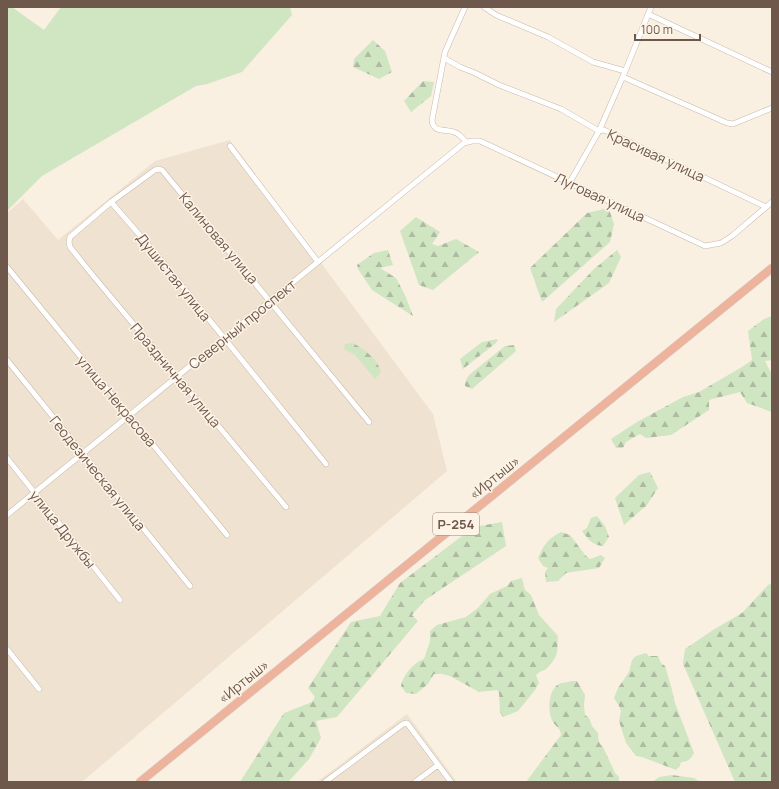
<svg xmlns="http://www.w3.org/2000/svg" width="779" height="789" font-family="Manrope,sans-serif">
  <defs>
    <pattern id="forest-firs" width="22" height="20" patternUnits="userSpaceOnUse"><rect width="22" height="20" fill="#d0e5c2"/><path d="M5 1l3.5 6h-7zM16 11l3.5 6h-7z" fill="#adbca0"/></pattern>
  </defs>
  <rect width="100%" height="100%" fill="#f9f0e1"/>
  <!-- residential -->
  <path fill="#f0e2d0" d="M230,140L433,414L447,471L82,782H7V213L23,199L58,240L155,161Z
    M407,714L457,782H317Z"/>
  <!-- green -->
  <path fill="#d0e5c2" d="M7,7H12L44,30L61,7H290L292,15L242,72L207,84L196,86L42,176L7,211Z"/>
  <!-- forest -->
  <path fill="url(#forest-firs)" d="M373,40L385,51L392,72L379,79L353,67L354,59Z
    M423,81L434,82L431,96L411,112L404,101Z
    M604,209L610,212L614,224L610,242L542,302L530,268L587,213Z
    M416,217L440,232L432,244L438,246L456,239L479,252L433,290L419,285L400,231Z
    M388,250L393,265L380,268L396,278L405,295L413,316L372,290L358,269L357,265L374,253Z
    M617,250L621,257L609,283L554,322L556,309L593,270Z
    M772,316V360L765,361L770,371L772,372V412L747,403L740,392L709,400V410L671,435L646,438L640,434L626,442L623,448H616L611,439L637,422L683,397L699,392L742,367L752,360L748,331L764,319Z
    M498,339L496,343L463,369L460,359L482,342Z
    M353,343C365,350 377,358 381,372L375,379L355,355L344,349L345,344Z
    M514,345L516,351L472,389L465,386V382L469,375L505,346Z
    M650,472L658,488L647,505L624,525L615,498L639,475Z
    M597,516L605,526L609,537L603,546C592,545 588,539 582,531L587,528L591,518Z
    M502,522L506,546L425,600L412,615L418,621L337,717L316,721L321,738L309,759L288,782H240L284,713L312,702L315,697L308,688L351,622L380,616L400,583L474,527Z
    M561,532L570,535L586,556L590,559L601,555L605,558L599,568L566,573L558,581L546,582L545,572L548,568L543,566L538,558C544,544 548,539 561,532Z
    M522,578L525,590L531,595L539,615L558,636C557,642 558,647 557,653C556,657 550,666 546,669C541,672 541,670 536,675L539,683L535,690L518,711L503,717L500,712L499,693L497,690L479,692L450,676L442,674H434L428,684L416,694L406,693L401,686C403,675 413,663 424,659L430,641V631L437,625L466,617L478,608L490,594L507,586L511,581Z
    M772,583V782H735L683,664L685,649L713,630L742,613L768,585Z
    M646,653L649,656H658L661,663L665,666L671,686L675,703L694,753C691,759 688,762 681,762L680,766L676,770L642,757L636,756L626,743L619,721L621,711L619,706L614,698L618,688L629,672L632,660L636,656Z
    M571,681H577L585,695L584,705L585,715L589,718L592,726L598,733C599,739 597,742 603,747L615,773L619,777V782H526L561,735C561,728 556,727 553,722C547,713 548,689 559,684C563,682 567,683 571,681Z
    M672,775L694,778L700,782H652L659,777Z"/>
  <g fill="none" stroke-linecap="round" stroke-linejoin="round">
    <!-- minor casing -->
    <g stroke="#c8b8aa" stroke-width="6">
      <path id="minor" d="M465,7L445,52L432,120C433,133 445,129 454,132C460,134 463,138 466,142
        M484,7L496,15L548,37L593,62L625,71
        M648,14L772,72
        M444,58L460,67L475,73L499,85L561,109L599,131L624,74L651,7
        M623,77L727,123L733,124L772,108
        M230,146L318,262
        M570,182L599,131L604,130L766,207
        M111,202L157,255L326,464
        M7,267L227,535
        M7,360L190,586
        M7,458L120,600
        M286,507L90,272L70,247L69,242L70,237L111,202L155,170L159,169L162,170L369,422
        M7,515L464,143L472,141H480L705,246L721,243L732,236L772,202
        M7,649L39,689
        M325,782L403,724L407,723L451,782
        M415,782L438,765"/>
    </g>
    <!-- highway casing -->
    <g stroke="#d6d0cd" stroke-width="9">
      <path id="highway" d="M140,782L772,268"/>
    </g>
    <!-- minor -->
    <use href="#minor" stroke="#fff" stroke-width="5"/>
    <!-- highway -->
    <use href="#highway" stroke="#eeb39d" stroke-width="8"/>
  </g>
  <g text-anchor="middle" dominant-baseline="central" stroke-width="3" stroke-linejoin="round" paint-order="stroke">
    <!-- shield labels -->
    <rect fill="#fdf4e7" stroke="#99867a" stroke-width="1" x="433" y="513" width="46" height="22" rx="3"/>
    <g font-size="13" font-weight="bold" fill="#6e574b">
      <text x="456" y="524">Р-254</text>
    </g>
    <!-- street labels -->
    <g font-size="14" fill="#6e574b" stroke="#fdf4e7">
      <text transform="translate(656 155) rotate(25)">Красивая улица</text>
      <text transform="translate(600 197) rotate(25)">Луговая улица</text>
      <text transform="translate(219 238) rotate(50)">Калиновая улица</text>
      <text transform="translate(174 277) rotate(51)">Душистая улица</text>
      <text transform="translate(242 324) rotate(-39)">Северный проспект</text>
      <text transform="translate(176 375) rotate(50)">Праздничная улица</text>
      <text transform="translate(117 401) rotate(50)">улица Некрасова</text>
      <text transform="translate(98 473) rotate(51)">Геодезическая улица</text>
      <text transform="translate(494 477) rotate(-39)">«Иртыш»</text>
      <text transform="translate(63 529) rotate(51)">улица Дружбы</text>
      <text transform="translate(243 681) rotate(-39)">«Иртыш»</text>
    </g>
  </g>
  <!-- border -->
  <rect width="779" height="789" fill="none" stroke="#6e574b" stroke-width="16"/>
  <!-- scale -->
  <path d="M635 34v6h65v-6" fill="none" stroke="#6e574b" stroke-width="2"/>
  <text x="641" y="34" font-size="12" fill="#6e574b" stroke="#fdf4e7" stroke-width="3" paint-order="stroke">100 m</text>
</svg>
